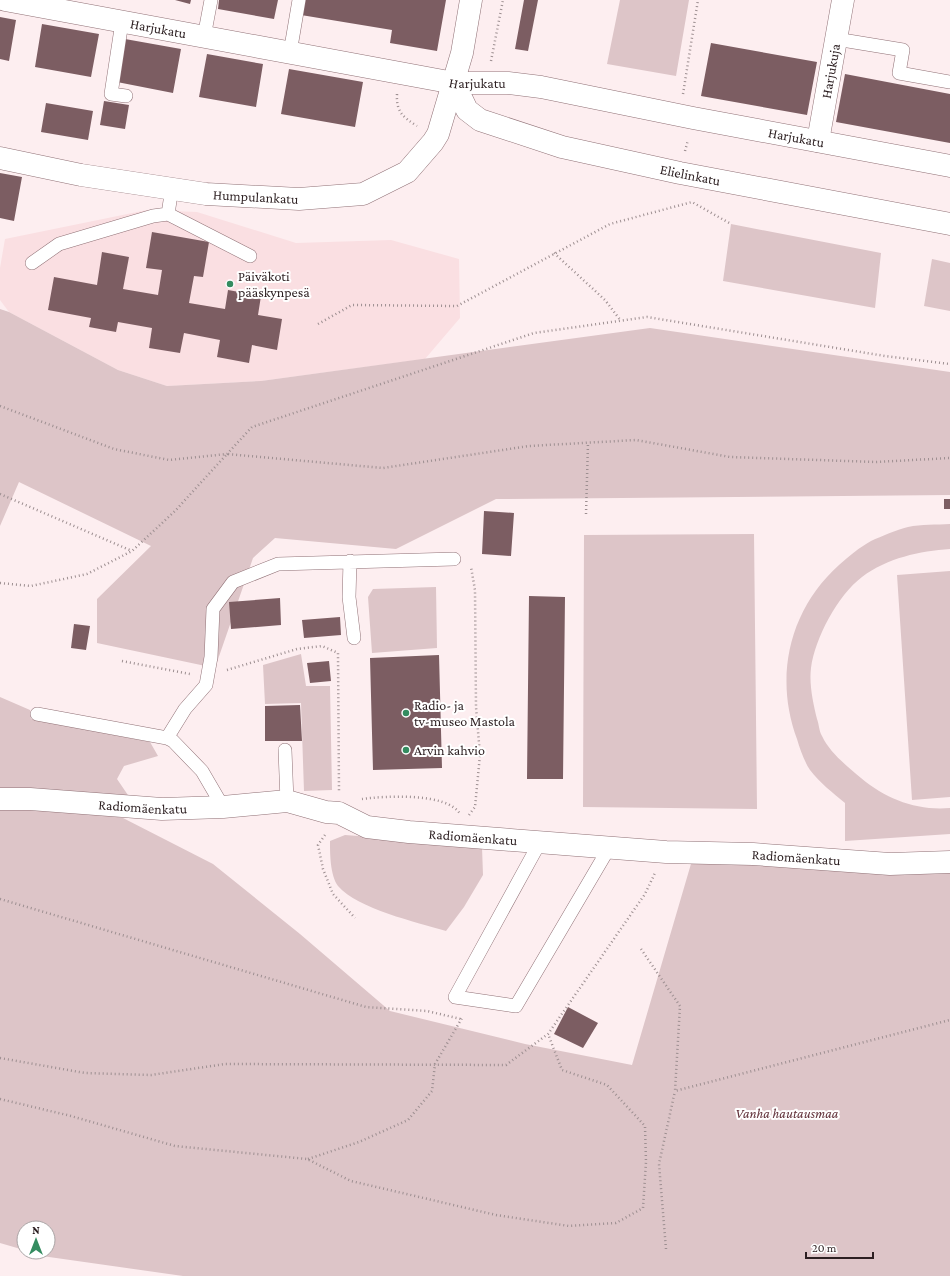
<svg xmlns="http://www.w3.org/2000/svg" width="950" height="1276" font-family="'Crimson Pro',serif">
  <rect width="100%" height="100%" fill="#fdeef0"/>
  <!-- built -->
  <path fill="#fadfe2" d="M147,210L197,212L296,243L391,240L459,259L460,318L425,359L261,381L167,386L118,370L9,312L0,300V268L5,239Z"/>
  <!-- green -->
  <path fill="#ddc5c8" d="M620,0H689L676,76L607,64Z
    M731,224L881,253L875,308L723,281Z
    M932,259L950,263V311L924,306Z
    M0,309L9,312L118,370L167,386L261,381L650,328L950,372V495L496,499L396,549L275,538L253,558L215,668L97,643V599L151,546L19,482L0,526Z
    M950,524V549C920,551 887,558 862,577C838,595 815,638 811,668C809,684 813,703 817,719C819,724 819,731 822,736C830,753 847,766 861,778C886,799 917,811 950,808V834L845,841V803C833,793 820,783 810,770C804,761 800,749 797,739C774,677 789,610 839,565C848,557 860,547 871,541C882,536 896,530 908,527C921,524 937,525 950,524Z
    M754,534L757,809L583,807L584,535Z
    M950,571V797L912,800L897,575Z
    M436,587L437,648L372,653L368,597L373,589Z
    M301,654L306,686H330L332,790L304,791L301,703L265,704L263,665Z
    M0,697L30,710L31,719L150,742L158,756L124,766L117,779L132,801L0,794Z
    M4,796L123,818L213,864L300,934L390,1011L525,1044L632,1065L693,857L950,863V1276H183L42,1256L30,1252H48V1228H24V1250L0,1243V798Z
    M345,835L476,845L482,847L483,875L464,907L446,931C416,922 358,909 338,886C330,875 330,853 330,841Z"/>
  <!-- building -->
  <path fill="#7c5d62" d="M175,0H191L190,4Z
    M219,0H278L274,19L218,9Z
    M304,0H446L437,51L390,43L392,30L301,15Z
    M524,0H538L528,51L515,49Z
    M0,17L16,20L9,61L0,59Z
    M42,24L99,34L91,77L35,67Z
    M125,39L181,49L173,93L117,82Z
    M711,43L817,62L807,115L701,96Z
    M207,54L263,64L256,107L199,97Z
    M289,69L363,82L355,127L281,114Z
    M845,74L950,94V143L836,122Z
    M104,101L129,105L125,129L100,125Z
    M46,103L93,111L88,140L41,132Z
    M0,173L22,177L14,221L0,218Z
    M152,232L209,242L203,277L194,276L189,303L225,309L228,290L261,296L258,315L282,319L277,350L252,345L249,363L217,357L220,340L184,333L180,353L149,348L152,328L118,322L116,332L89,327L91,318L48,310L54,277L97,285L102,252L129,257L123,289L158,295L162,270L146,268Z
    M944,499H950V509H944Z
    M484,511L514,513L511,556L482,554Z
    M529,596L565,597L563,779H527Z
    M280,598L281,625L231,629L229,602Z
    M340,617L341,635L304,638L302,620Z
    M74,624L90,626L86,650L71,648Z
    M439,655L442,768L373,770L370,658Z
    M329,661L331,681L310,683L307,663Z
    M300,705L302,741H265V706Z
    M568,1007L598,1023L583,1048L554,1034Z"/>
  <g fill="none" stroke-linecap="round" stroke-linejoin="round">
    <!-- service casing -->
    <g stroke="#907176" stroke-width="14">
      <path id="service" d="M122,22L111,94L126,96
        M204,37L211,0
        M836,39L903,50L899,73L950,82
        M290,53L299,0
        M168,214L250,256
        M32,263L59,244L153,216L168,214L172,188
        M350,561L349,597L354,638
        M37,714L167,738L173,741L202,771L223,807
        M167,738L185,709L206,685L211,657L213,609L233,582L278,564L454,559
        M285,750L287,801
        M540,842L455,997L516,1006L609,848"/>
    </g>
    <!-- minor casing -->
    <g stroke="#907176" stroke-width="23">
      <g id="minor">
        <path id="s1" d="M5,0L454,83H508L541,87L693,118L950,166"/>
        <path id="s2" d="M454,83L467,110L480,120L562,147L680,173L950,224"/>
        <path id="s3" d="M818,141L843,0"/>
        <path id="s4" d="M0,158L81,175L206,194L299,199L363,194L407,172L433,142L438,134L462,53L471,0"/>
        <path id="s5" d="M0,799H30L162,809L223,807L287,801L326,812L339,813L367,827L409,832L666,852L753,854L890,864L950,862"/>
      </g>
    </g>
    <!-- path -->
    <path stroke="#9d8f91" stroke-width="2.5" stroke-dasharray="1 3" stroke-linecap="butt" d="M491,61L503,0
      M397,94C396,112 403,117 417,126
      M683,94L698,0
      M685,151L688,140
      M554,253L605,300L621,321
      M318,324L352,305L457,306L610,224L692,202L731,224
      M0,406L114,449L169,460L227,454L252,427L534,333L647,317L885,356L950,364
      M0,494L132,551
      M586,514L588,443
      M0,583L31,586L87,574L132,551L175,511L227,454L383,468L529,446L636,440L730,457L876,462L950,458
      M122,661L190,674
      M227,670L297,649L322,646L338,653L339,791
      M362,799C384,796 447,792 460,814
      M469,815L475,807L480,755L476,707L475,590L471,567
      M325,835L318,845L323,869L333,894L355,918
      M0,899L366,1007L427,1011L461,1019
      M641,949L680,1006L675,1091L950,1020
      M0,1058L85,1073L151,1075L225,1064L506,1065L548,1034L645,894L655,873
      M0,1099L71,1116L175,1146L307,1159L351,1181L496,1215L569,1226L616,1223L643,1208L646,1162L645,1126L607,1085L562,1070L548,1034
      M308,1159L359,1142L408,1120L432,1091L435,1064L462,1018
      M666,1249L659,1164L675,1091"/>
    <!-- service -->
    <use href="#service" stroke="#fff" stroke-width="13"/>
    <!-- minor -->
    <use href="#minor" stroke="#fff" stroke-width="22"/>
  </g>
  <!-- markers -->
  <g fill="#348c60" stroke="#fff" stroke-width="1.5">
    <circle cx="230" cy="284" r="4"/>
    <circle cx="406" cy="713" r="4"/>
    <circle cx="406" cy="750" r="4"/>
  </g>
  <g text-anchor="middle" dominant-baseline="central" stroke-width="4" stroke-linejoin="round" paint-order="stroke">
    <!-- street labels -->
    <g font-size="14" fill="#2c1f21" stroke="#fff">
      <text stroke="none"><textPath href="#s1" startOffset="156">Harjukatu</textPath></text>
      <text stroke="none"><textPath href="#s3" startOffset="71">Harjukuja</textPath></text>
      <text stroke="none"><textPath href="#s1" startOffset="480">Harjukatu</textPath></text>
      <text stroke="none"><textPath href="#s1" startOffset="804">Harjukatu</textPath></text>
      <text stroke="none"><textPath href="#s2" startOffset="264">Elielinkatu</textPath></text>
      <text stroke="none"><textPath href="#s4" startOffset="259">Humpulankatu</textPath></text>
      <text stroke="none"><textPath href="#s5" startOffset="143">Radiomäenkatu</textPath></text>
      <text stroke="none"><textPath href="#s5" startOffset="479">Radiomäenkatu</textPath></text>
      <text stroke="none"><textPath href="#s5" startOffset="803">Radiomäenkatu</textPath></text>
    </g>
    <!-- poi labels -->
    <g font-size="14" fill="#2c1f21" stroke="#fff" text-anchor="start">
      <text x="238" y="276">Päiväkoti<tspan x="238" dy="16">pääskynpesä</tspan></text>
      <text x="414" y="705">Radio- ja<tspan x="414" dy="16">tv-museo Mastola</tspan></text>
      <text x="414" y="750">Arvin kahvio</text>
    </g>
    <!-- park labels -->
    <g font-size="14" font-style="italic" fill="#613039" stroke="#fff">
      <text x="787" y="1113">Vanha hautausmaa</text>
    </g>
  </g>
  <!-- north arrow -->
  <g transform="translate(36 1240)"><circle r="19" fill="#ffffff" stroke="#aba5a6"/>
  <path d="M0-3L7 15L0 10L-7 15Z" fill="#348c60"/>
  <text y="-6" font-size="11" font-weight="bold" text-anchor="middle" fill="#2c1f21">N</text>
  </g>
  <!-- scale -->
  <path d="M806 1252v6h67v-6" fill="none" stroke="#2c1f21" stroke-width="2"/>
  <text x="812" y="1252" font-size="12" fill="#2c1f21" stroke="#ffffff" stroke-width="3" paint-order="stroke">20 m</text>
</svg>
